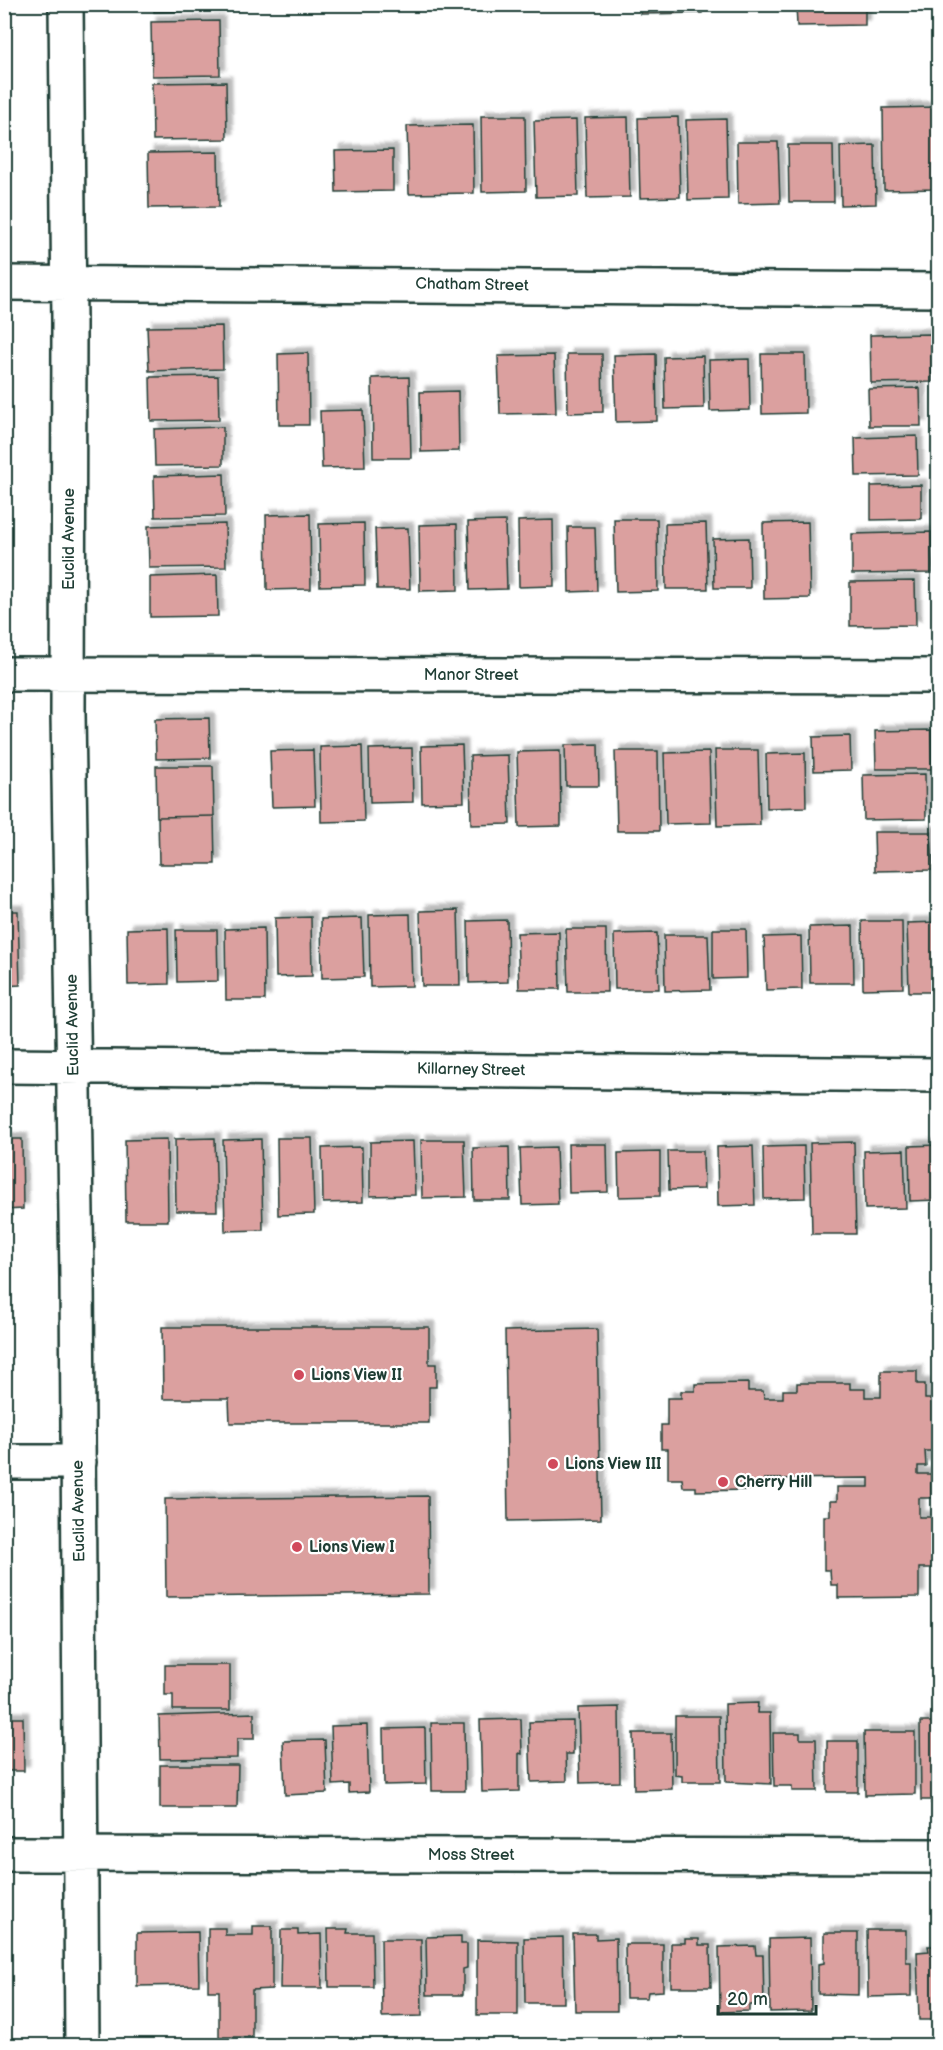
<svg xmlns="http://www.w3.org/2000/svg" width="943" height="2050" font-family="'Balsamiq Sans',sans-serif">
  <defs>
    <filter id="shadow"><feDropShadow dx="5.5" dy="-5.5" stdDeviation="1.5" flood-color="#0004"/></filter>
  </defs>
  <rect width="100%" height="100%" fill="#fff"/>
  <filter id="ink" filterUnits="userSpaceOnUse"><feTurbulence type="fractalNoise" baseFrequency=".0167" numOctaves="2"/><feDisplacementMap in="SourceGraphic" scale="12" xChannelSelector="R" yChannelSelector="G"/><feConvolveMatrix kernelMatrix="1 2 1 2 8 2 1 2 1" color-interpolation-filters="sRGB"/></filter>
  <g filter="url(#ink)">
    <!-- building -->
    <path fill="#dba09f" stroke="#1f3d34" stroke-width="1.5" filter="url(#shadow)" d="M154,4H242V10L154,12Z
      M640,4H702V13L640,14Z
      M796,4H865V25L797,26Z
      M884,4H938V8L884,9Z
      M219,21L220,75L152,76L151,22Z
      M226,82L227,139L153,140L152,83Z
      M938,107V189L884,190L883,108Z
      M481,116H525L526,191L482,192Z
      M628,117L630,197L587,198L585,118Z
      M678,117L680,197L640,198L638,118Z
      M726,119L728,199L688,200L686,120Z
      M576,120L578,196L536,197L534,121Z
      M473,125L474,193L409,194L407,126Z
      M737,142H778L780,203L738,204Z
      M788,145H833L834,202H789Z
      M875,145L876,204L841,205L840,146Z
      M393,150V191L336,192L335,151Z
      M218,152L219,207L149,208L148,153Z
      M222,326L223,369L149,371L147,327Z
      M931,334L932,382L871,383L870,335Z
      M308,353L309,425H279L278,354Z
      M567,354H602L603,412L568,413Z
      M656,354L657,421L616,422L614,355Z
      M761,354H805L806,413L762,414Z
      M554,355L556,413L500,414L498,356Z
      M703,356L704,408L665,409L664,357Z
      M749,359L750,410L710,411L709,360Z
      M218,376L219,420L151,421L150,377Z
      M409,377L411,458H373L372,378Z
      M920,388L921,426H869L868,389Z
      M458,391L459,451L421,452L420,392Z
      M363,410L365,467L322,468L320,411Z
      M223,427V465L155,466L154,429Z
      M917,436L918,475L856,476L855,438Z
      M224,474L225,516L155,517L154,476Z
      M921,485V519L871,520V486Z
      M310,514L311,589L267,590L266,515Z
      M614,519H657L658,591L616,592Z
      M553,520L554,586L519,587L518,521Z
      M505,521L507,589L470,590L468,522Z
      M808,522L810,598L764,599L763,523Z
      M364,523L365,585L320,586L319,524Z
      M706,523L708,589H666L665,524Z
      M225,524L226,567L149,568L148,526Z
      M457,524L458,590L420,591L419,525Z
      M568,527H595L597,591L569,592Z
      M408,528L410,589H377L375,529Z
      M931,532L932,573L852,574V534Z
      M749,538L750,588H714L713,539Z
      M217,575L218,616L150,617V577Z
      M915,581L916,625L850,626V582Z
      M209,718L210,758L156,759L155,719Z
      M931,730L932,769H876L875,731Z
      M850,736L851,770L814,771L813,737Z
      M598,744L599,786H566L565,745Z
      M462,745L464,802L422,803L421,746Z
      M362,746L364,821L321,822L320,747Z
      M412,748L413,802L370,803L369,749Z
      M313,750L315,806L272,807L270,751Z
      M715,750H758L760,825L717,826Z
      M560,751L561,826L519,827L517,752Z
      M615,751H658L659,831H617Z
      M709,752L711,823L666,824L664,753Z
      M805,753L806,807L767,808L766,754Z
      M508,755L510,824L471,825L470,756Z
      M156,766H213L214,816L157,817Z
      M925,774L926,819L864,820L863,775Z
      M214,816L215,864H159L158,817Z
      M874,832H931L933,870L875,871Z
      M458,910L460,986H422L420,911Z
      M4,911H18L20,985L4,986Z
      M410,914L412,986L370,987L369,915Z
      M311,917L312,976L276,977L275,918Z
      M362,918L364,977L322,978L321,919Z
      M507,920L508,982L469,983L468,921Z
      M862,921H902L903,988L863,989Z
      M938,922V992H909L907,923Z
      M853,926L854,983H810L809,927Z
      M168,928L169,984L128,985L127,929Z
      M264,928L265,1000H226L225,929Z
      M566,929H606L607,992H568Z
      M713,929H746L747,978L713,979Z
      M176,930H217L218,981L177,982Z
      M559,932L560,989H519L517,933Z
      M657,933L659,989H615L614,934Z
      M664,935H708L710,990L665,991Z
      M801,936L802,989L766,990L764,937Z
      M215,1138L217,1211H176L175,1139Z
      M277,1138H312L314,1214L278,1215Z
      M4,1139H22L23,1209L4,1210Z
      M167,1139L168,1221H126L125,1140Z
      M261,1139L263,1230L225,1231L223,1140Z
      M421,1140H464L466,1197L422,1198Z
      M413,1141L415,1195L370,1196V1142Z
      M854,1142L856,1234H812L810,1143Z
      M568,1144H607L608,1192L569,1193Z
      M938,1145V1200L910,1201L909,1146Z
      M753,1146L755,1205L718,1206L717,1147Z
      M804,1146L805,1198L764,1199L763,1147Z
      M362,1147L363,1202L323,1203L322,1148Z
      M509,1147L510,1200H474L473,1148Z
      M556,1147L558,1204L522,1205L520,1148Z
      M904,1150L906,1208L865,1209L864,1151Z
      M668,1151H703L704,1189L669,1190Z
      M660,1152V1196L619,1197L618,1153Z
      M162,1327H429V1364H436V1387H429V1423H230L229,1399H163Z
      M597,1329L601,1519L508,1521L505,1331Z
      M881,1371H917V1384H925V1399H932V1451H925L926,1466H918V1474H931V1498H919V1517H932L933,1568H919V1597L838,1598V1585H831L830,1570H824V1516H830V1501H837V1487H869V1478L764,1479V1487H748L749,1490L696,1491V1487H683L682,1479H668V1449H661V1425H667V1398H681V1391H695V1384L748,1383V1391H763L764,1398H783V1390H797V1383H850V1389H865V1397H881Z
      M428,1496L429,1594L166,1597L165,1499Z
      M165,1665H230V1710H173V1695H165Z
      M758,1703L757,1713H770L771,1784L726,1782L725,1704Z
      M619,1707L620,1782L580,1783L578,1708Z
      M254,1713V1739H237V1758L160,1759L159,1716Z
      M675,1716H719L720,1782H682V1776L675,1775Z
      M4,1718H23L24,1771H4Z
      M521,1719L522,1754L519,1753V1791L482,1792L480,1720Z
      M573,1721V1754H566L567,1781L531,1782L529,1722Z
      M920,1722H938V1803H931L932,1800H921Z
      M431,1723H464L465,1791H432Z
      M367,1725L369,1792L349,1793V1784L333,1785L331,1726Z
      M425,1728L426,1784L384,1785L383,1729Z
      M864,1732H915V1794L865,1795Z
      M633,1733H671L672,1789L634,1790Z
      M773,1733H800V1739H816L817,1791H792V1786H774Z
      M325,1740L327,1793L285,1795L283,1741Z
      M827,1741H858V1792H827Z
      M160,1765H238L237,1808H160Z
      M253,1926H272V1989L252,1990V2037H219V1991H208V1928H225V1935H253Z
      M328,1929H348L347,1933H372L373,1987H329Z
      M281,1930H298V1935L321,1934L322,1988H280Z
      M867,1930H906V1962H911V1996L868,1997Z
      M198,1932L199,1985L137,1986V1933Z
      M824,1933H858V1995L818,1994V1964L824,1963Z
      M573,1934H596V1939L616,1938L617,2011H575Z
      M461,1936V1944H467V1968L463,1969V1995H427L426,1937Z
      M563,1937L564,2003H525L524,1938Z
      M810,1938L811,2011L770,2012L769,1939Z
      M381,1939H421L422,2016L382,2017Z
      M685,1939H699V1945H710L711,1987H671V1943H685Z
      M477,1940L518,1941V2015H477Z
      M625,1944H663V1991L648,1992L647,1998H626Z
      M755,1946L756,1955H763L764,2005H749V2011L720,2012L719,1947Z
      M928,1946H938V2020H919L917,1952L929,1951Z"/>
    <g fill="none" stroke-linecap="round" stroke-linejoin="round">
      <!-- minor casing -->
      <g stroke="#1f3d34" stroke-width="38">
        <path id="minor" d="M66,4L69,321L68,714L77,1277L82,2046
          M4,283L938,290
          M4,674L938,676
          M4,1066L938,1075
          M4,1462H79
          M4,1854L938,1856"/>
      </g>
      <!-- minor -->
      <use href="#minor" stroke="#fff" stroke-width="33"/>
    </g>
  </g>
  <!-- markers -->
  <g fill="#d1495b" stroke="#fff" stroke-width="2">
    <circle cx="299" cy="1375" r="6"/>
    <circle cx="553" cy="1464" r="6"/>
    <circle cx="723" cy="1482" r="6"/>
    <circle cx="297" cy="1547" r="6"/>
  </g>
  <g text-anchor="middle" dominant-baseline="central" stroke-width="4.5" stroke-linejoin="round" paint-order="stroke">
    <!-- street labels -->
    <g font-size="16" fill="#1f3d34" stroke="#fff">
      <text transform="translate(472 285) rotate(1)">Chatham Street</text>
      <text transform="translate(69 539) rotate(-90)">Euclid Avenue</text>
      <text x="471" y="675">Manor Street</text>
      <text transform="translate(73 1025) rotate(-91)">Euclid Avenue</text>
      <text transform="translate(471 1070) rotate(1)">Killarney Street</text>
      <text transform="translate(79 1511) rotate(-91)">Euclid Avenue</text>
      <text x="471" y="1855">Moss Street</text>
    </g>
    <!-- poi labels -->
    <g font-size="16" font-weight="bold" fill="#1f3d34" stroke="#fff" text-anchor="start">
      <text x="311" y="1375">Lions View II</text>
      <text x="565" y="1464">Lions View III</text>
      <text x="735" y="1482">Cherry Hill</text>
      <text x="309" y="1547">Lions View I</text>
    </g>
  </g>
  <!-- margin -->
  <rect width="943" height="2050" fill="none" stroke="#fff" stroke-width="24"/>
  <rect x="12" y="12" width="919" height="2026" fill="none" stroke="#1f3d34" stroke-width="2" filter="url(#ink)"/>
  <!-- scale -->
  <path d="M718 2005v9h98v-9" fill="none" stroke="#1f3d34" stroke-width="3"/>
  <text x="727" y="2005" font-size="18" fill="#1f3d34" stroke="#ffffff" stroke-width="4.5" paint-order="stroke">20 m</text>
</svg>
